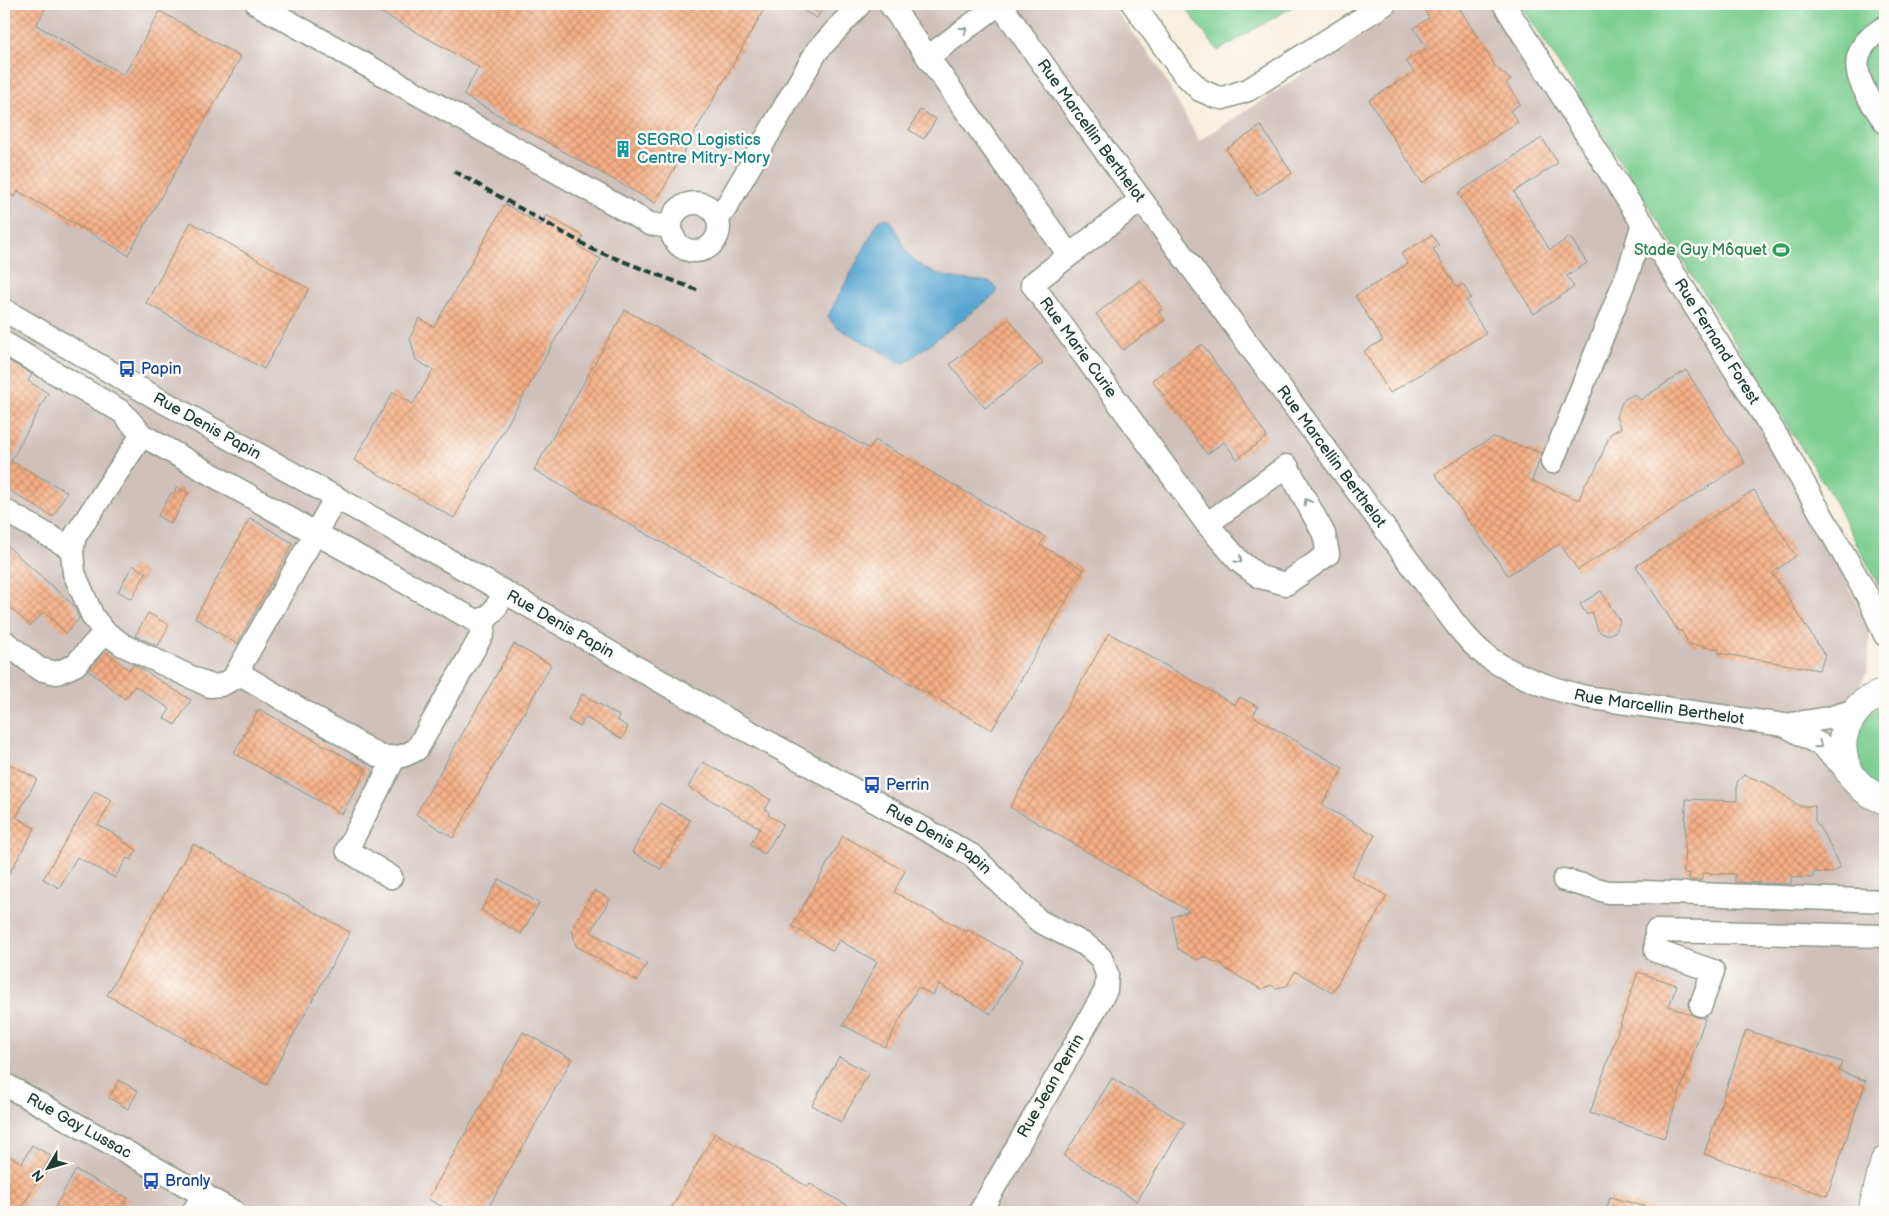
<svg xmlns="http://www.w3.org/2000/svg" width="1889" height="1216" font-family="'Balsamiq Sans',sans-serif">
  <defs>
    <pattern id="building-cross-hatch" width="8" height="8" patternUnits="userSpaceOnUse" patternTransform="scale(1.25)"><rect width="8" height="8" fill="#f6ae84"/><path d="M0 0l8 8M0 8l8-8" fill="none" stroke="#c78f6d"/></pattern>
  </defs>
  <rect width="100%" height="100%" fill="#fdfcf7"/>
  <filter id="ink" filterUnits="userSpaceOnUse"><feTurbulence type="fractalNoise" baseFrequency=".02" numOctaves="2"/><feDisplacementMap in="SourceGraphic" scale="10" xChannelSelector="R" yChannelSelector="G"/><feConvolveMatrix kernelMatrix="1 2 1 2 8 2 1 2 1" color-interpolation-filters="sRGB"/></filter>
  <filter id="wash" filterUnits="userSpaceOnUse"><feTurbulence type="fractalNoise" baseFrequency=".0096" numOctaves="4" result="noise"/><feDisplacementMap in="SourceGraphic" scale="20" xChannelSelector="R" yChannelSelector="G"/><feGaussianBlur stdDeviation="1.12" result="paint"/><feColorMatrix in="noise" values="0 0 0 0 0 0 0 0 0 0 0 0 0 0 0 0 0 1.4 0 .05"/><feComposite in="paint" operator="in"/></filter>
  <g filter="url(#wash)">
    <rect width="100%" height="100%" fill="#f7eedc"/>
    <!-- industrial -->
    <path fill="#cfc0bb" d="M4,4H1111L1157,65L1199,141L1411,4H1496L1825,533L1870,632L1867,672L1823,760L1885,823V1212H4Z"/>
    <!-- green -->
    <path fill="#7bce91" stroke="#4d8662" d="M1183,4H1297L1218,51Z
      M1521,4H1885V597L1831,495Z
      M1885,701V794L1865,783L1850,740L1855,725Z"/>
    <!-- water -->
    <path fill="#57a5d1" stroke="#3b7182" d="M882,219H889C898,229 900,242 908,253C928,279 961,279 991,282L997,290L996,294L905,363H901L835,326L828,316L878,222Z"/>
    <g id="blocks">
      <!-- building -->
      <path fill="url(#building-cross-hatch)" d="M4,4H48L36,25L124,75L160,11L241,57L128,255L18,191L15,197L4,191Z
        M366,4H767L655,203L463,95L479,67Z
        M791,4H826L817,18Z
        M1421,4H1457L1494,64L1493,65L1511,80L1506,83L1520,104L1510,111L1518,122L1422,183L1369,100L1414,72L1406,61L1427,48L1414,28L1429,18Z
        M920,110L936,119L924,139L909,130Z
        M1261,126L1292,173L1257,196L1226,149Z
        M1542,138L1558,163L1514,192L1550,250L1570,237L1587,263L1567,276L1574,287L1534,314L1458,193Z
        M505,204L541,225L546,215L583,236L578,246L601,259L454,518L354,460L393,392L413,404L433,370L416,360L410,338L419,318L434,327Z
        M191,222L309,289L264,369L146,303Z
        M1432,235L1439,246L1433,249L1457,288L1463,284L1471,298L1466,301L1486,333L1390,393L1364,351L1383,340L1355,296L1408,264L1401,254Z
        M1140,280L1163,309L1158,311L1165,320L1123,350L1096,314Z
        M625,310L870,449L875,440L1045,537L1040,545L1084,570L992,730L534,470Z
        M1009,319L1043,363L985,408L950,364Z
        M1202,344L1247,406L1267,437L1237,459L1224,442L1207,454L1152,380Z
        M4,358L32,374L28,381L48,393L11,461L67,492L53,517L4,487Z
        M1686,370L1745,463L1578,570L1560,544L1508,575L1435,474L1493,437L1542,453L1532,481L1579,500L1585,484L1596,469L1610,434L1621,428L1616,417L1623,400L1635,394L1640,400Z
        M177,487L188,493L171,524L158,516L171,493L173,494Z
        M1754,490L1796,556L1772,573L1825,656L1819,670L1718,653L1719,649L1689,644L1681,630L1679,632L1636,566Z
        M250,518L293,543L237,644L195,618Z
        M4,543L74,606L79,619L66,633L44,612L30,626L4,602Z
        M133,565L146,573L131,599L118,591Z
        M1601,591L1620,621L1616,631L1610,634H1603L1598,630L1592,612L1587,615L1580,604Z
        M148,613L169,625L158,646L135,636Z
        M1109,633L1235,705L1240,697L1258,707L1253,716L1343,768L1322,805L1375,835L1351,876L1387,896L1332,993L1295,971L1287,986L1276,988L1271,985L1261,989L1224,968L1222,963H1216L1205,956L1197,960L1178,949L1172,917L1189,911L1010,807Z
        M514,644L551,665L453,838L416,814Z
        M105,651L129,670L133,664L140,668L191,700L175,725L164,718L170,709L135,686L125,699L88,670Z
        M582,694L619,716L617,720L628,727L622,739L585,717L580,727L568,720Z
        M259,709L367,769L342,814L234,753Z
        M4,761L37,779L16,817L35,828L4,883Z
        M703,762L771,800L765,809L769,812L768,815L783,824L765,854L750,845L760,828L688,787Z
        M1744,775L1766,783L1799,806H1815V821L1827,839L1840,868L1833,873L1814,872L1813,878L1791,877V884L1735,882V874L1702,873V880H1689L1690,873H1684L1686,799L1737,801V782Z
        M95,791L112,800L98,825L123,839L122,841L137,850L131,860L127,858L115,878L77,857L59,888L43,879Z
        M660,803L690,820L661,869L632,852Z
        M843,836L905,871L894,892L967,932L968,930L1023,960L991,1014L939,984L933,995L918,987L885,1047L843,1025L877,962L839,940L833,951L792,926Z
        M193,844L350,932L266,1085L107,995Z
        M499,879L539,903L521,934L481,910Z
        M594,890L610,899L591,932L647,964L637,981L576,946L572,930Z
        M1638,972L1677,985L1669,1006L1697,1017L1705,1019L1664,1138L1590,1113Z
        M1746,1030L1842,1062L1839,1071L1866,1081L1827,1196L1704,1154Z
        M523,1032L572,1059L486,1212H452L428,1199Z
        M839,1057L869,1073L841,1122L812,1105Z
        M1112,1078L1185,1123L1137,1201L1064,1156Z
        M119,1080L138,1091L128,1109L109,1098Z
        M715,1133L808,1187L810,1184L859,1212H669Z
        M32,1145L51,1156L20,1212H14L4,1207V1153L22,1163Z
        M76,1170L128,1198L120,1212H52Z
        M1610,1197L1650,1208L1649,1212H1606Z"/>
    </g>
  </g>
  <g filter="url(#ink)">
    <use href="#blocks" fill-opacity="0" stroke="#8b9688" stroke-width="1"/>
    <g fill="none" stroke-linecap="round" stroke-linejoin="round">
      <!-- minor casing -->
      <g stroke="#8b9688" stroke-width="25">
        <g id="minor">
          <path d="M257,4L650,224L671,227"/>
          <path d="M890,4L1069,255"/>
          <path id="s1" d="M1000,4L1103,148L1454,622C1464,635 1475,648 1489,658C1517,677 1552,689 1585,697L1784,725L1829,718L1856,710"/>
          <path d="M1133,4L1183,73L1200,90L1216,97L1223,98L1248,90L1385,4"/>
          <path id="s2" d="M1504,4L1781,443L1869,599L1885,635"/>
          <path d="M1885,27C1837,56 1861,87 1885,122"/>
          <path d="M928,57L999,4"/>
          <path id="s3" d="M1141,200L1032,284L1207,524L1239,561L1260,577L1286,584L1328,554L1324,534L1287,466L1207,524"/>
          <circle cx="695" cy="227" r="24"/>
          <path d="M717,218L725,209L817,51L860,4"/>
          <path id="s4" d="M4,310L126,381L443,557L725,718L973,856L1039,921L1086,945L1101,958L1107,974L1106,990L980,1212"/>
          <path d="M4,343L122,412L142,435"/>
          <path d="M1552,462L1629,270L1643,223"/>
          <path d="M336,497L233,679L221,685L210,686L123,645L105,632L93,617L74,573L72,552L75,536L142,435L315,533L476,621C493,619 496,606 505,592"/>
          <path d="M4,510L72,549"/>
          <path d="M4,641L39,669L57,673L75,665L105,632"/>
          <path d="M237,672L379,756C395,759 404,757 417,749L483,633L485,620"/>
          <path d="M1784,725L1821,745L1848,771"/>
          <path d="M391,877L347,850L394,759"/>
          <path d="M1564,880L1608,892H1644L1885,901"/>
          <path d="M1701,1005L1713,971L1656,951V931L1885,936"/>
          <path id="s5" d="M4,1084L234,1212"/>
          <path d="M193,1212L204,1194"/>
        </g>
      </g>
      <!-- major casing -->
      <g stroke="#8b9688" stroke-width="30">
        <path id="major" d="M1885,693C1874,697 1863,701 1856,711C1828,745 1846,787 1885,800
          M1872,1212L1885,1161"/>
      </g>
      <!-- minor -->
      <use href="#minor" stroke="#fff" stroke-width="22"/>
      <!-- major -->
      <use href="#major" stroke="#fff" stroke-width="28"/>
      <!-- rail -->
      <path stroke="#1f3d34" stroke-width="4" stroke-dasharray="8 4" stroke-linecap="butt" d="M454,171L594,250L697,290"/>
    </g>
    <!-- one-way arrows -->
    <defs><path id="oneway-chevron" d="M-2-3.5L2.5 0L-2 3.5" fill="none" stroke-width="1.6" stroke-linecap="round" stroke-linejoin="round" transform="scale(1.25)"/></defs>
    <g stroke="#8f9e9a">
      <use href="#oneway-chevron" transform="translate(964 30) rotate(-37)"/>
      <use href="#oneway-chevron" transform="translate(1307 502) rotate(-119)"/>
      <use href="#oneway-chevron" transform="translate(1239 560) rotate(43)"/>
      <use href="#oneway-chevron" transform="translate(1819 745) rotate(34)"/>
    </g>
  </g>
  <!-- icons -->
  <defs>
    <g id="building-bare" transform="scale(1.35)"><path d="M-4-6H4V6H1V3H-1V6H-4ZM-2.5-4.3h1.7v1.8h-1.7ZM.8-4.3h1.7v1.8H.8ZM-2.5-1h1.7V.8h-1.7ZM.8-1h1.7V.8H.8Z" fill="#0f9aa8" stroke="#fdfcf7" stroke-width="2.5" paint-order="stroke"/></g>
    <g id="stadium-bare" transform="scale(1.35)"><path d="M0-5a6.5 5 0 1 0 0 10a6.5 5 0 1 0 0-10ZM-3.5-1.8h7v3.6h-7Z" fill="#2e9e5b" stroke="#fdfcf7" stroke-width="2.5" paint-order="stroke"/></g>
    <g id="bus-bare" transform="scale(1.35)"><path d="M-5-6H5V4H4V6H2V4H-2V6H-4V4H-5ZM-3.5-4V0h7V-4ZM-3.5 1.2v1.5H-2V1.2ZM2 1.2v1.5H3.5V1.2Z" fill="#1a4fb4" stroke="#fdfcf7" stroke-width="2.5" paint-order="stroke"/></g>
  </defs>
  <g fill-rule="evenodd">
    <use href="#building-bare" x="623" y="149"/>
    <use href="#stadium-bare" x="1781" y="250"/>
    <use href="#bus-bare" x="127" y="369"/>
    <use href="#bus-bare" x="872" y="785"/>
    <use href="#bus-bare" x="151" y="1181"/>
  </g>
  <g text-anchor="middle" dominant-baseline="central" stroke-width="5" stroke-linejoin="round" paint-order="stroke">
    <!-- street labels -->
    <g font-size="16" fill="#1f3d34" stroke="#fdfcf7">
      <text stroke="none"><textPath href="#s1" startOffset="156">Rue Marcellin Berthelot</textPath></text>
      <text stroke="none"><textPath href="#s2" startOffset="399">Rue Fernand Forest</textPath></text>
      <text stroke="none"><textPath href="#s3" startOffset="216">Rue Marie Curie</textPath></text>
      <text stroke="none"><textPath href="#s4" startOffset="234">Rue Denis Papin</textPath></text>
      <text stroke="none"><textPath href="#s1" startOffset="561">Rue Marcellin Berthelot</textPath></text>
      <text stroke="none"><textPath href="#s4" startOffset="639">Rue Denis Papin</textPath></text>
      <text stroke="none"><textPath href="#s1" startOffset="996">Rue Marcellin Berthelot</textPath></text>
      <text stroke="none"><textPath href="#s4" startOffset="1074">Rue Denis Papin</textPath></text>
      <text transform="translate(1051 1086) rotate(-60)">Rue Jean Perrin</text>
      <text stroke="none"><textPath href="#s5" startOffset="86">Rue Gay Lussac</textPath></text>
    </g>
    <!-- culture labels -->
    <g font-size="16" fill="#0d838f" stroke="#fdfcf7" text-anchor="start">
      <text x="637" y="140">SEGRO Logistics<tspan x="637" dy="18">Centre Mitry-Mory</tspan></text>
    </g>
    <!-- leisure labels -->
    <g font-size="16" fill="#27864d" stroke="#fdfcf7" text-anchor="end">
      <text x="1767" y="250">Stade Guy Môquet</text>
    </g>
    <!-- transit labels -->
    <g font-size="16" fill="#164399" stroke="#fdfcf7" text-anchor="start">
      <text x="141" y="369">Papin</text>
      <text x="886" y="785">Perrin</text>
      <text x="165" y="1181">Branly</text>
    </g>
  </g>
  <!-- margin -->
  <rect width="1889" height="1216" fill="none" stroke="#fdfcf7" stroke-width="20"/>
  <!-- north arrow -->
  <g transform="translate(48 1168) rotate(232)" stroke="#fdfcf7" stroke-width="4" paint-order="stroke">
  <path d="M0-4L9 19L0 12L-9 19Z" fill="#1f3d34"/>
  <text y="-8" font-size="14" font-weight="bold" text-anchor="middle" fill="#1f3d34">N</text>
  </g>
</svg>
